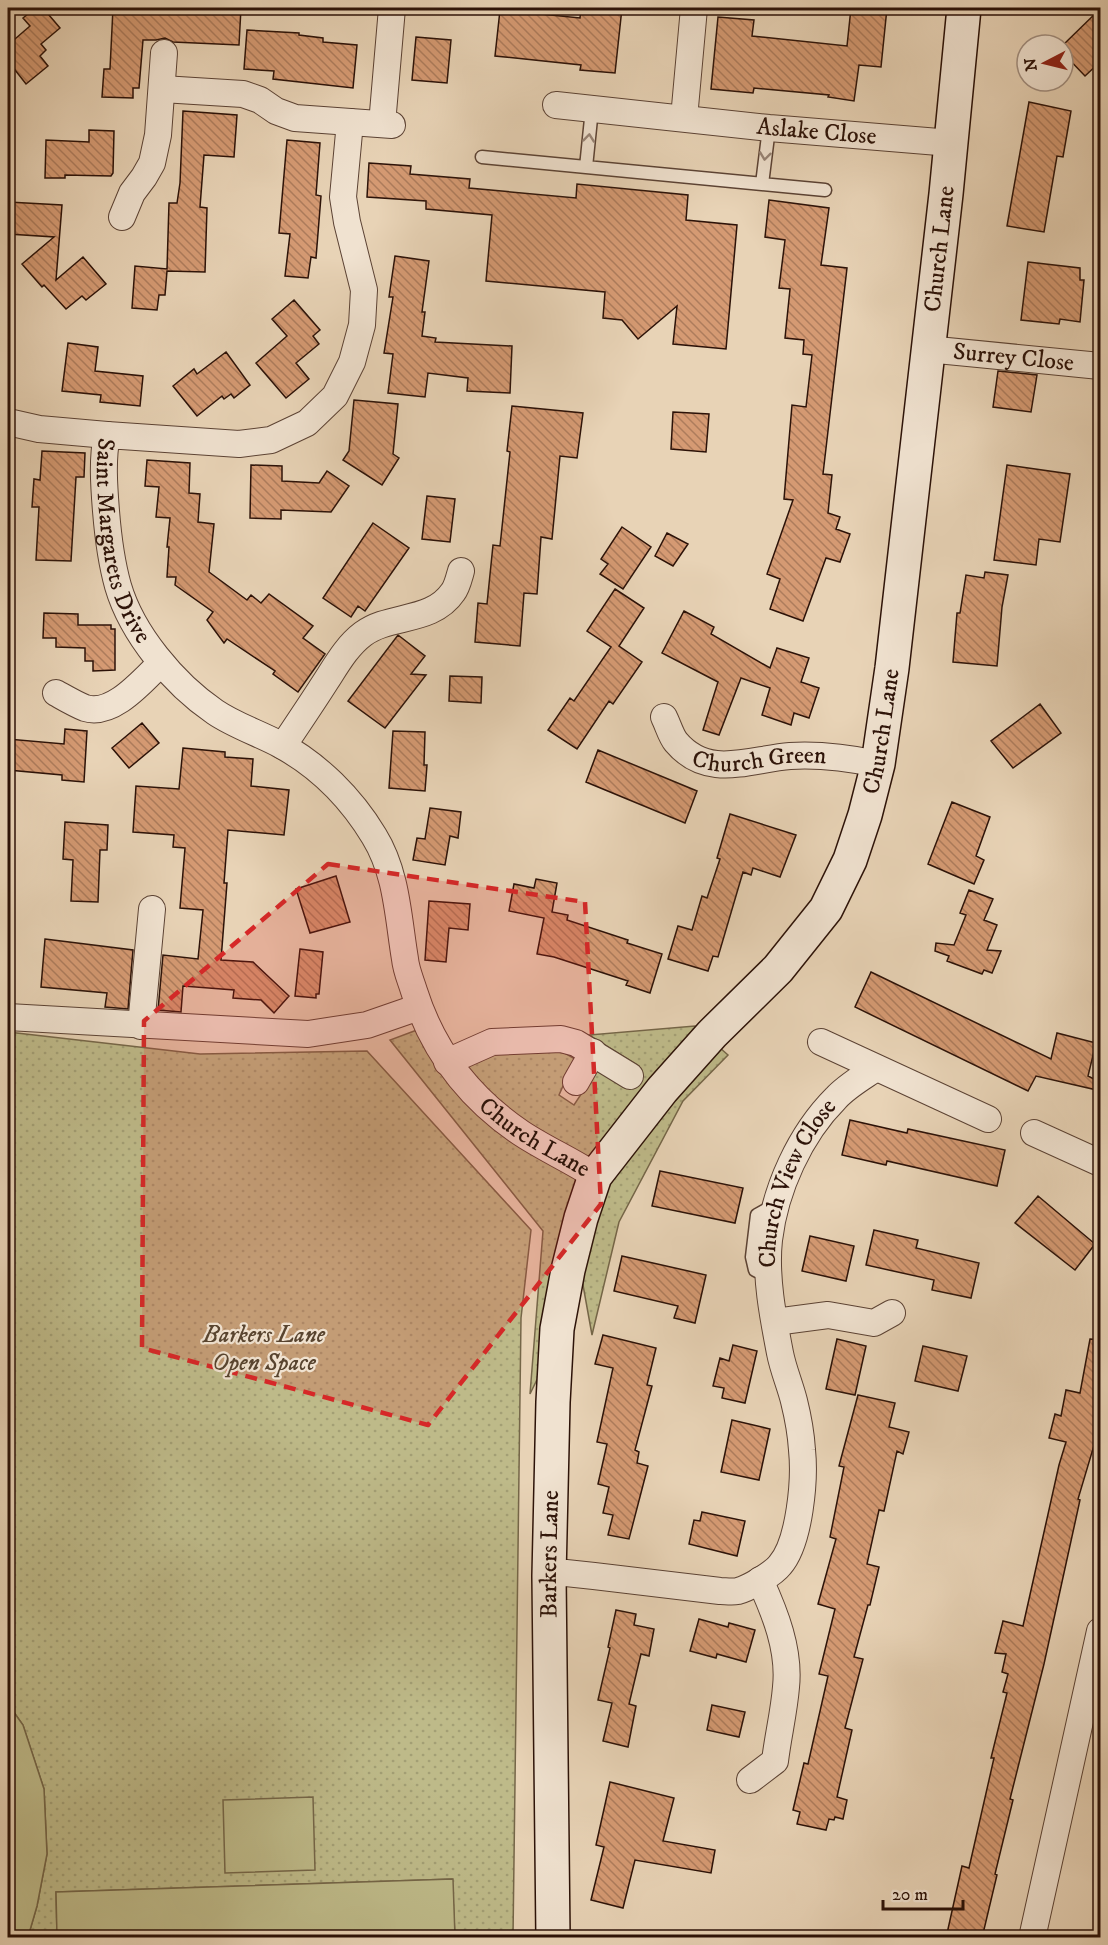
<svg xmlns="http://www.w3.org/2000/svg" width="1108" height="1945" font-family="'IM FELL DW Pica',serif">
  <defs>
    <pattern id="grass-dots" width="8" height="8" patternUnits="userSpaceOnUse" patternTransform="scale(1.5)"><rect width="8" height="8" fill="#beba89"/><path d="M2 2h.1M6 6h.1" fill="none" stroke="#a39f75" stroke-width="1.8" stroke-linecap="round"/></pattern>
    <pattern id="building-back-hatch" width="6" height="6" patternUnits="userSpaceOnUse" patternTransform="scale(1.5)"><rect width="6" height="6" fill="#d59a73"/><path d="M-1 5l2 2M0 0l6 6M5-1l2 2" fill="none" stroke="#ad7c5c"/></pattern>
  </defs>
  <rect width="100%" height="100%" fill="#e8d3b6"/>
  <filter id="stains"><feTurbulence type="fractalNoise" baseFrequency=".00333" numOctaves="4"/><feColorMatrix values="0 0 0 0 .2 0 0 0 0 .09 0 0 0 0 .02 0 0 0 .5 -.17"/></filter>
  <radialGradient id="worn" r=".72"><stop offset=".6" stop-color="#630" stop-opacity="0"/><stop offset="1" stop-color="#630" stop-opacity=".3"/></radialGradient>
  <!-- grass -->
  <path fill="url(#grass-dots)" stroke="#756648" stroke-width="1.5" d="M695,1026L728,1055L683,1101L619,1222L592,1335L583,1285L530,1394L543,1231L390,1040L417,1030L444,1074L495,1053L558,1049L575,1059L559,1095L574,1105L597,1070L625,1088L639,1066L589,1035Z
    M8,1032L200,1054L367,1051L531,1230L521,1318L513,1937H455L452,1879L56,1892L57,1937H28L37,1906L47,1854L44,1789L23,1725L8,1704Z"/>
  <!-- pitch -->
  <path fill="#beba89" stroke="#756648" stroke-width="1.5" d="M8,1704L23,1725L44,1789L47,1854L37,1906L28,1937H8Z
    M313,1797L315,1870L225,1873L223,1800Z
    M453,1879L455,1937H57L56,1892Z"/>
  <!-- building -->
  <path fill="url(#building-back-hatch)" stroke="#2c1208" stroke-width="1.5" d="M35,8H43L60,28L41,44L46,50L40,56L48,66L26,84L8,61V45L30,26L23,18Z
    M113,8H241L239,45L173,42L165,38L156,40H143L139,88H133V98L102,97L104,69H110Z
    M581,8H622L615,73L580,70L581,65L495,56L500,10L580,18Z
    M851,8H887L881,67L859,65L854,101L828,97L829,95L754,88L753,93L711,89L718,17L754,20L752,36L847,46Z
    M1101,8V61L1085,76L1063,53V45Z
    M247,30L299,33V35L323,38V42L357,45L353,88L273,79L274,71L244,69Z
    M416,37L451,40L447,83L412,80Z
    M1029,102L1071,111L1063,157L1057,156L1044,232L1007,226Z
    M183,111L237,115L234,157L204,155L200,207L207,208L205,272L167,271L165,295H159L157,310L132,308L135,266L167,269L169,203H177L180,183Z
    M89,130L114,131L113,173L111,176L65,175V178H45L46,140L89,142Z
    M287,140L320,143L316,195L321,196L316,258L311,257L308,278L285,276L290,234L279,233Z
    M369,163L411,166L410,174L470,179L469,188L576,198L577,184L688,195L686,220L737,225L726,349L673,344L677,306L638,339L622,320L603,318L605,292L486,281L492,215L426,209V201L367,197Z
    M769,200L829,208L821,265L847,268L823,474L832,475L828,513L840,517L836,529L850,534L840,562L826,558L803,621L770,609L780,579L767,574L793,500L784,499L792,405L806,407L812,355L803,354L804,340L785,338L790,289L779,288L785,240L765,237Z
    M8,202L62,205L56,280L83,257L106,284L86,300L82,296L66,309L44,285L42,287L22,264L54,237L8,234Z
    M395,256L429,261L422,312H425L422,336L436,338L435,342L512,346L510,393L467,391L468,378L428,373L425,397L388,393L393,354L384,353L393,297H389Z
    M1028,262L1080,268V280H1084L1080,322L1060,319L1059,324L1021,320Z
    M294,300L320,330L313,336L319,344L296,363L309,379L286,398L256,363L287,336L272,319Z
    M68,343L98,347L95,371L143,376L140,406L100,402L101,395L62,391Z
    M226,352L250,385L234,398L231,394L224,399L222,396L197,416L173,386L194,369L197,374Z
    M998,371L1037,375L1031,412L993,407Z
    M354,400L398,404L393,454L399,458L382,485L343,460L349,451Z
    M512,406L583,413L577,458L560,456L552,539L541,537L537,594L524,593L520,646L475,642L478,603L487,604L493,545L500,546L510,452L507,451Z
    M673,412L709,414L706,452L671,449Z
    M42,451L85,453L84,477H76L71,561L36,560L39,507H32L34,479L40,480Z
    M147,460L190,463L189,493L200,494L198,522L214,524L209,572L247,600L251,595L261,603L269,594L313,626L303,638L325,654L298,692L273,674L275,671L227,639L224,643L207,620L213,612L175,585L176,577H167L169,547H167L170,518L156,517L159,487L145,486Z
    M251,465L282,466V481L319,483L327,471L349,486L331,512L281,510V519L250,518Z
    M1007,465L1070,474L1060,542L1039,539L1036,565L994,560Z
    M427,496L455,499L450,542L422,539Z
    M373,523L409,548L365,611L358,606L351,617L323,598Z
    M622,527L651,547L623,589L600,574L608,564L601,559Z
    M667,533L688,544L673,566L655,556Z
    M985,572L1008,575L1002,607L997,666L953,662L957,613H960L966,575L984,578Z
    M615,589L644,608L619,646L642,662L613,704L609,701L577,749L548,730L570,698L574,701L611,647L587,631Z
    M684,611L714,627L711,634L770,668L777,648L809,658L801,682L819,688L809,718L794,713L791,725L762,715L770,688L741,678L719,735L703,730L718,682L662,653Z
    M44,613L78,614V625H111V629H115V670L93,671V661H85V648L56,647V638H43Z
    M398,635L425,656L411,674L426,675L385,728L348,701Z
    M450,676L482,677L481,703L449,701Z
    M1040,704L1061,733L1013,768L991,741Z
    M142,723L159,743L129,768L112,748Z
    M65,729L87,731L84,782L62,780V775L8,770V739L64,744Z
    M393,731L425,732L424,765H427L425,791L389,788Z
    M183,748L225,752V757L253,759L251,786L289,790L284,835L228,830L224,883H227L221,960L253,962L289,996L274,1013L261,1000L233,998L234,990L183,986L181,1012L158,1010L163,955L198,959L203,910L180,908L185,848L173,847L174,835L133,832L136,786L179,789Z
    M598,750L697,791L685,823L586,782Z
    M952,802L990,817L976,856L984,860L974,884L928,864Z
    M430,808L461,812L458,838L450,836L445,865L413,860L417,838L425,839Z
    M730,814L796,835L780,877L753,868L751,875L743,872L718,957L713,956L708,971L668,959L678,926L692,930L702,896L707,898L720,859L717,858Z
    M65,822L108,825L107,850H100L98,902L71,901L73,860L63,859Z
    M336,876L350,922L310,933L296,889Z
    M536,879L557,883L552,912L568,915L567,920L628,940L627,943L662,954L650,993L626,985L628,981L554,957L537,954L544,918L509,911L514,884L534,888Z
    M969,890L993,899L984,920L997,925L987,950L1001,951L992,973L984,970L982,974L947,961L949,956L935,951L936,943L954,945L966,915L960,913Z
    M429,901L470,904L468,930L449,928L446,962L425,960Z
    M45,939L133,950L128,1009L105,1007L107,993L41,987Z
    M300,949L323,952L319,994H316V998L295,996Z
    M871,972L1051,1059L1057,1033L1096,1043L1088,1076L1100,1082L1097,1090L1036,1076L1028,1091L855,1007Z
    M850,1120L907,1133L908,1129L1005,1150L997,1186L887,1161L886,1165L842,1155Z
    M660,1171L743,1188L735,1223L652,1206Z
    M1038,1196L1095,1244L1075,1270L1015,1223Z
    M874,1230L918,1240L916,1248L979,1263L971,1298L932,1290L934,1280L866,1265Z
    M810,1236L854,1246L846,1281L802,1271Z
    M622,1256L706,1275L695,1323L674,1318L678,1306L614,1291Z
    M603,1335L656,1348L647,1385L652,1386L635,1450L639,1452L637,1463L648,1466L629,1539L608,1535L613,1515L603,1513L609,1487L598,1484L607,1444L597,1442L613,1368L595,1364Z
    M837,1339L866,1346L855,1395L826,1389Z
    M1090,1339L1101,1340V1422L1078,1499L1080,1500L1044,1664L1010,1799L1013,1800L995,1874L997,1875L982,1938H946L962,1866L969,1868L994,1758H991L1007,1693L1003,1692L1008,1674L1002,1672L1006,1654L995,1653L1003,1621L1023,1626L1059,1465L1066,1442L1049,1438L1055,1414L1061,1416L1066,1390L1080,1393Z
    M733,1345L757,1351L745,1403L722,1398L724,1388L713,1386L720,1358L729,1361Z
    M923,1346L967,1356L958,1391L915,1381Z
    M858,1395L895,1403L889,1427L909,1432L903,1454L897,1451L884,1511L879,1510L867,1564L879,1567L870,1605H868L854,1657L863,1659L845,1728L852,1730L837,1797L847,1800L843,1819L835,1817L834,1820L829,1819L826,1830L797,1824L800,1812L793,1810L804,1763L808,1764L828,1676L819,1674L835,1609L818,1604L836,1539L830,1537L844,1467L839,1466Z
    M732,1420L770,1429L759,1480L721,1472Z
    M702,1512L745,1521L737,1556L689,1544L694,1520L700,1521Z
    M616,1610L636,1614L634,1625L654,1629L649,1656L641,1654L629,1704L636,1706L628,1747L603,1741L612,1703L598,1700L610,1648L608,1647Z
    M699,1619L728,1627L729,1623L755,1630L746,1662L717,1654L716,1658L690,1651Z
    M712,1705L745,1712L739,1737L707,1730Z
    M610,1782L674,1798L663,1841L715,1850L711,1873L635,1860L623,1908L591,1900L604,1847L596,1845Z"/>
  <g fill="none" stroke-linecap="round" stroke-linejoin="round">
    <!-- lane casing -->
    <g stroke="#5b4234" stroke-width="15">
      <path id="lane" d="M482,157L825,190
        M586,167L592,109
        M762,184L769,128
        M769,1277L755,1270L752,1257L757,1215L775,1205"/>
    </g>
    <!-- street casing -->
    <g stroke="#5b4234" stroke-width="28">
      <g id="street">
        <path d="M162,89L243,94L260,100L276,111L295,118L392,125"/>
        <path id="s1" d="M556,105L769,128L951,143"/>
        <path d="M684,118L694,8"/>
        <path id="s2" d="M350,122L343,197L347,222L364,290L362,325L352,362L335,396L307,423L271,440L239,444L107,435C102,459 104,486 106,511C108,536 111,561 118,586C132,634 174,684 215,712C234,725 258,733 279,744C318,765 351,798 374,836C397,873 398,917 405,959C406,970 411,981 414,991C433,1051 469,1098 521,1133C545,1149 571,1160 595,1176"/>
        <path d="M382,124L392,8"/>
        <path d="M122,217L132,193L144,177L152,163L158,135L164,53"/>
        <path id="s3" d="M927,349L1100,366"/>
        <path d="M8,422L39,429L107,435"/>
        <path d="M56,693C65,698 75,704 85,708C113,717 143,680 161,663"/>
        <path id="s4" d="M664,717C668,725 671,736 676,742C708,780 750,759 790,756C820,754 849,758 878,764"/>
        <path d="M283,746C297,725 312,703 326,681C337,664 347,646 363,634C390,614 432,623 453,592C457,587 459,578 461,571"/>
        <path d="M8,1017L308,1034L367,1025L419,1007"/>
        <path d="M141,1026L152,909"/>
        <path d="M821,1042L988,1119"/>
        <path d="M447,1062L492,1042L561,1039L576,1043L630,1076"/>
        <path d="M576,1082L593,1052"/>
        <path d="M1034,1133L1100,1163"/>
        <path d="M775,1322L828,1315L874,1323L892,1313"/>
        <path id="s5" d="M549,1576L566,1573L594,1576L720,1591C725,1591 732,1592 738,1591C749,1588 773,1574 780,1565C800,1542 805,1479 802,1450C801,1434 798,1417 794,1401C790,1385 783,1369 780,1353C773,1317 765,1276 769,1240C775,1189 800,1134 836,1098C847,1086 863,1077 876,1068"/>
        <path d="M750,1780L775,1761C778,1736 784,1712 786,1687C790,1650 775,1613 760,1580"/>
        <path d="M1032,1938L1100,1631"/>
      </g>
    </g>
    <!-- secondary casing -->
    <g stroke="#2c1208" stroke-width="36">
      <g id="secondary">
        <path id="s6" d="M553,1938L549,1576L553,1402L557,1329L568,1270L581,1218L595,1176L662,1090L712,1034L778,969L826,909L850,860L865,815L878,764L892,668L946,194L964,8"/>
      </g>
    </g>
    <!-- lane -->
    <use href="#lane" stroke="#f0e2d0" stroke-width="12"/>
    <!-- street -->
    <use href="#street" stroke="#f0e2d0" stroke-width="26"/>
    <!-- secondary -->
    <use href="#secondary" stroke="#f0e2d0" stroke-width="33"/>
  </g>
  <!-- one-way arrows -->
  <defs><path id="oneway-chevron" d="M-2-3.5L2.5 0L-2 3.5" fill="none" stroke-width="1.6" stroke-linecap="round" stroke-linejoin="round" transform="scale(1.5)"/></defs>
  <g stroke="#988476">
    <use href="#oneway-chevron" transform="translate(589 138) rotate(-84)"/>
    <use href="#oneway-chevron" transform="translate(765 156) rotate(97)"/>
  </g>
  <!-- marked area -->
  <path fill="#d62828" fill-opacity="0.2" stroke="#d62828" stroke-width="4.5" stroke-dasharray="12 8" stroke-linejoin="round" d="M328,864L585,902L601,1204L428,1425L142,1348L144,1021Z"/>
  <g text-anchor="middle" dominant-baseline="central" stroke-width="4.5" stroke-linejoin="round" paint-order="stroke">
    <!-- street labels -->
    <g font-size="24" fill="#2c1208" stroke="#f0e2d0">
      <text stroke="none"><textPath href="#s1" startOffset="262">Aslake Close</textPath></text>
      <text stroke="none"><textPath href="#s6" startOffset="1794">Church Lane</textPath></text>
      <text stroke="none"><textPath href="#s3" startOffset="87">Surrey Close</textPath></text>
      <text stroke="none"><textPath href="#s2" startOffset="634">Saint Margarets Drive</textPath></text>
      <text stroke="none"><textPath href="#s6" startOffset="1308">Church Lane</textPath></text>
      <text stroke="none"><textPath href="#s4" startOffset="118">Church Green</textPath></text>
      <text stroke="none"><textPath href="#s2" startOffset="1401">Church Lane</textPath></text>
      <text stroke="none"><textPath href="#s5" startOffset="636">Church View Close</textPath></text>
      <text stroke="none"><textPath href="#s6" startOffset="384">Barkers Lane</textPath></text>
    </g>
    <!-- park labels -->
    <g font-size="24" font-style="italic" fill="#58442f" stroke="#f0e2d0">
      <text x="264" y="1335">Barkers Lane<tspan x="264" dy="28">Open Space</tspan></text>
    </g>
  </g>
  <!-- margin -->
  <rect width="1108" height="1945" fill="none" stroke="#e8d3b6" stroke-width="30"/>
  <rect x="9" y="9" width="1090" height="1927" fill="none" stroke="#2c1208" stroke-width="3"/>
  <rect x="15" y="15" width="1078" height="1915" fill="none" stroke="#2c1208" stroke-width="1.5"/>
  <!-- north arrow -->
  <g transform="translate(1045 63) rotate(263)"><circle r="28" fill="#f0e2d0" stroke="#a28f80" stroke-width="1.5"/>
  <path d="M0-4.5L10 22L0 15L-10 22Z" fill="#8f2418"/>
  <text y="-9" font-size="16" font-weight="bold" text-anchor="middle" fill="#2c1208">N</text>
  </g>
  <!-- scale -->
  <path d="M883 1900v9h80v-9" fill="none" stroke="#2c1208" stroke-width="3"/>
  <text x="892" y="1900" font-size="18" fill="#2c1208" stroke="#f0e2d0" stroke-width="4.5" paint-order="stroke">20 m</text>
  <rect width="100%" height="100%" filter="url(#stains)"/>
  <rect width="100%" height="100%" fill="url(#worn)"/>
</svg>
